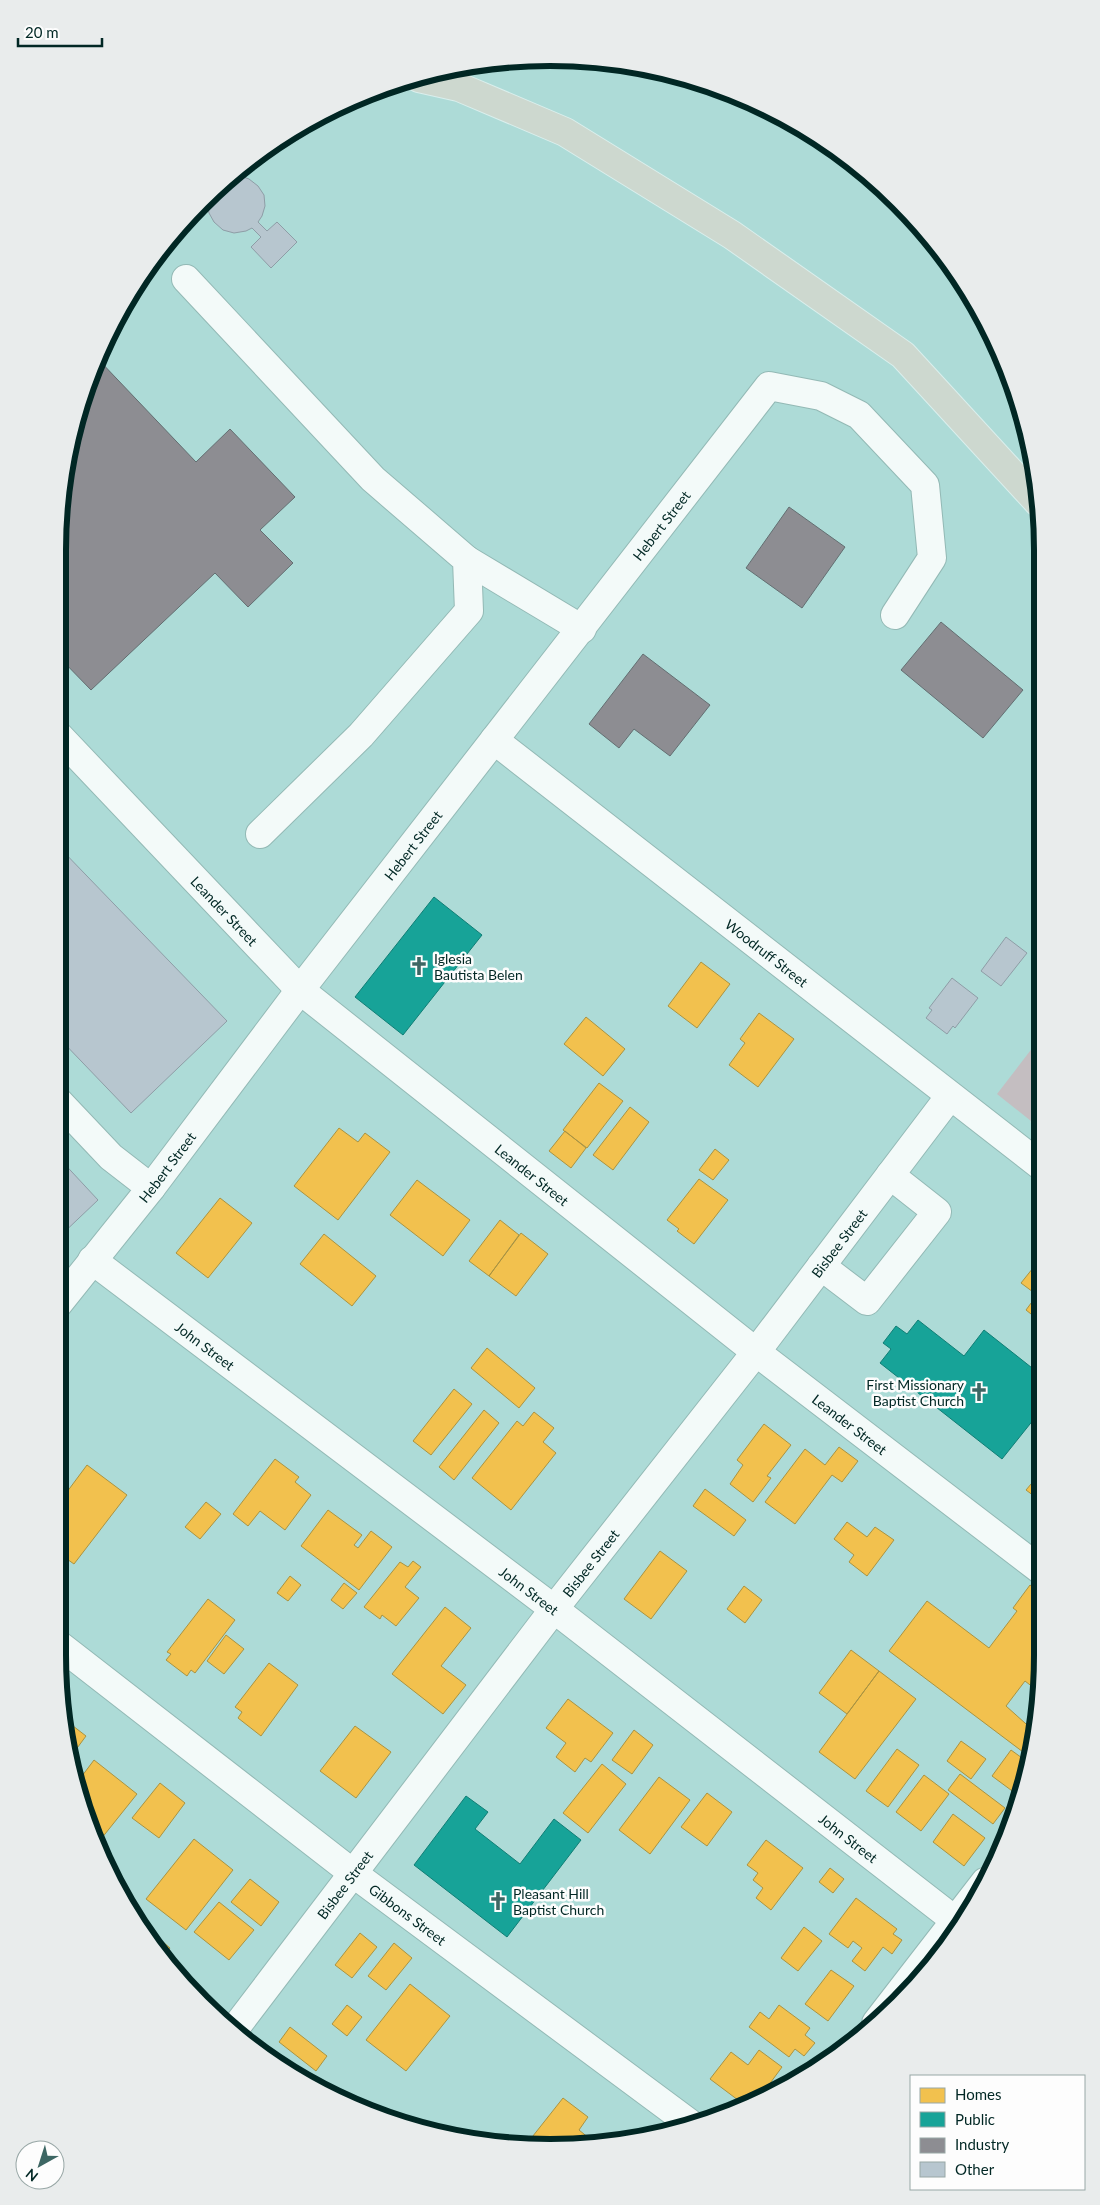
<svg xmlns="http://www.w3.org/2000/svg" width="1100" height="2205" font-family="Lato,sans-serif">
  <rect width="100%" height="100%" fill="#addbd7"/>
  <!-- green -->
  <path fill="#c4bec1" d="M1040,1038L1041,1129L997,1094Z"/>
  <!-- homes -->
  <path fill="#f2c14e" stroke="#aa9341" d="M701,962L730,984L697,1028L668,1006Z
    M759,1013L794,1039L758,1087L729,1065L745,1043L740,1039Z
    M586,1017L625,1049L603,1076L564,1044Z
    M599,1083L623,1101L587,1148L563,1130Z
    M630,1107L649,1122L613,1170L593,1155Z
    M339,1128L358,1142L365,1133L390,1152L338,1220L294,1186Z
    M565,1131L586,1148L571,1168L549,1151Z
    M715,1149L729,1160L713,1180L699,1170Z
    M699,1179L728,1200L694,1244L677,1231L679,1229L667,1220Z
    M417,1180L470,1220L443,1256L390,1215Z
    M220,1198L252,1223L208,1278L176,1253Z
    M500,1220L519,1235L489,1276L469,1261Z
    M521,1233L548,1254L516,1296L489,1276Z
    M324,1234L376,1276L352,1306L300,1264Z
    M1041,1258V1322L1026,1310L1037,1295L1021,1283Z
    M487,1348L535,1388L519,1408L471,1368Z
    M454,1389L472,1404L431,1455L413,1441Z
    M484,1410L499,1423L454,1480L439,1467Z
    M534,1412L554,1428L543,1442L556,1453L511,1510L472,1478L517,1421L523,1426Z
    M764,1424L791,1445L767,1476L771,1478L753,1502L730,1484L743,1465L737,1460Z
    M839,1447L858,1461L842,1482L832,1475L795,1524L765,1502L805,1449L825,1465Z
    M275,1459L299,1477L295,1482L311,1495L285,1530L260,1511L248,1526L233,1514Z
    M87,1465L127,1495L74,1564L64,1557L58,1565V1504Z
    M1042,1471V1502L1026,1490Z
    M705,1489L746,1520L734,1536L693,1506Z
    M206,1502L221,1514L200,1539L185,1527Z
    M328,1510L362,1535L354,1545L358,1548L371,1531L392,1547L359,1590L301,1546Z
    M847,1522L867,1537L875,1527L894,1540L867,1576L849,1562L854,1555L834,1539Z
    M660,1551L687,1571L651,1619L624,1599Z
    M413,1561L421,1567L405,1587L419,1598L396,1626L382,1615L380,1619L364,1607L400,1562L408,1567Z
    M290,1576L301,1585L288,1601L277,1593Z
    M344,1583L357,1593L343,1609L331,1600Z
    M1030,1585L1042,1594V1609L1036,1617L1042,1621V1655L1039,1692L1025,1681L1006,1706L1035,1732L1031,1758L889,1651L927,1601L989,1648L1017,1611L1013,1608Z
    M744,1586L762,1600L745,1623L727,1609Z
    M208,1599L235,1620L195,1673L191,1670L187,1676L166,1660L171,1654L167,1652Z
    M445,1607L471,1628L441,1666L466,1685L443,1714L392,1674Z
    M226,1635L244,1649L224,1674L207,1661Z
    M851,1650L879,1671L847,1714L819,1693Z
    M269,1663L298,1685L261,1736L238,1718L242,1712L235,1707Z
    M879,1671L916,1699L855,1779L819,1752Z
    M568,1699L613,1733L591,1762L585,1758L575,1772L556,1757L566,1743L546,1728Z
    M64,1719L86,1736L69,1759L67,1751Z
    M355,1726L391,1752L356,1798L320,1771Z
    M634,1730L653,1745L632,1774L612,1760Z
    M961,1741L986,1759L971,1779L947,1761Z
    M897,1749L919,1765L888,1807L866,1791Z
    M1011,1750L1029,1763L1019,1796L992,1776Z
    M94,1760L137,1794L97,1844L84,1814L76,1784Z
    M602,1764L626,1784L588,1833L563,1813Z
    M960,1774L1005,1808L993,1824L948,1790Z
    M924,1775L949,1794L921,1831L896,1812Z
    M659,1777L690,1800L650,1854L619,1830Z
    M160,1783L185,1803L159,1838L132,1818Z
    M707,1793L732,1812L707,1846L681,1827Z
    M953,1814L985,1838L964,1866L933,1842Z
    M194,1839L233,1870L186,1930L146,1899Z
    M766,1840L803,1868L771,1910L756,1898L763,1888L753,1880L758,1873L747,1865Z
    M830,1868L844,1879L833,1893L819,1882Z
    M250,1879L279,1902L261,1926L231,1902Z
    M856,1898L897,1929L893,1934L902,1940L892,1954L883,1947L865,1971L852,1961L862,1948L853,1941L848,1948L829,1934Z
    M219,1902L254,1930L229,1960L194,1932Z
    M135,1918L170,1948L162,1958L159,1955Z
    M804,1927L822,1941L798,1971L781,1958Z
    M360,1933L377,1947L352,1978L335,1965Z
    M394,1943L412,1958L386,1990L368,1976Z
    M831,1970L854,1986L828,2021L805,2004Z
    M410,1984L450,2016L406,2071L366,2040Z
    M347,2005L362,2017L347,2036L332,2024Z
    M779,2005L810,2028L805,2035L815,2043L804,2056L795,2049L789,2057L749,2027L760,2012L769,2019Z
    M290,2027L327,2056L316,2071L279,2042Z
    M759,2050L782,2067L757,2101L746,2106L710,2079L731,2052L748,2065Z
    M563,2098L588,2117L579,2130L595,2143L525,2146Z"/>
  <!-- public -->
  <path fill="#17a398" stroke="#107e75" d="M434,897L482,935L403,1035L355,997Z
    M918,1320L964,1356L984,1330L1041,1375L1042,1409L1002,1459L880,1363L891,1349L883,1343L896,1326L907,1334Z
    M466,1796L488,1812L475,1829L520,1864L554,1819L581,1840L507,1937L414,1865Z"/>
  <!-- industry -->
  <path fill="#8d8d92" stroke="#636e71" d="M97,358L196,462L230,429L295,497L260,530L293,563L248,607L215,573L91,690L58,656V550L67,454Z
    M789,507L845,547L802,608L746,568Z
    M941,622L1023,690L983,738L901,670Z
    M643,654L710,705L670,756L634,729L619,748L589,724Z"/>
  <!-- building -->
  <path fill="#b7c6cf" stroke="#8e9da6" d="M238,175L249,179L258,186L264,195L265,206L262,216L258,222L267,231L277,222L297,242L271,268L251,247L261,237L252,228L246,231L234,233L223,230L214,222L209,213L207,202L209,196L233,176Z
    M58,846L227,1021L131,1113L58,1037Z
    M1006,937L1027,953L1001,986L981,971Z
    M952,978L978,998L955,1028L953,1026L947,1034L926,1018L932,1010L929,1008Z
    M58,1157L98,1200L58,1238Z
    M272,2054L304,2079L269,2059Z"/>
  <g fill="none" stroke-linecap="round" stroke-linejoin="round">
    <!-- minor casing -->
    <g stroke="#93b9b5" stroke-width="30">
      <g id="minor">
        <path d="M186,279L373,479L467,560L469,611L361,735L260,834"/>
        <path d="M467,560L582,629"/>
        <path id="s1" d="M58,735L300,990L756,1352L1042,1571"/>
        <path id="s2" d="M494,740L1041,1166"/>
        <path d="M58,1101L111,1157L151,1188"/>
        <path id="s3" d="M92,1260L554,1609L961,1925"/>
        <path d="M821,1266L867,1301L937,1212L890,1175"/>
        <path id="s4" d="M58,1304L151,1188L300,990L769,386L821,396L859,415L925,485L932,558L895,615"/>
        <path id="s5" d="M58,1644L354,1874L692,2125"/>
        <path d="M876,2023L985,1882"/>
        <path id="s6" d="M233,2031L554,1609L756,1352L950,1096"/>
      </g>
    </g>
    <!-- highway casing -->
    <g stroke="#daefed" stroke-width="30">
      <path id="highway" d="M419,78L459,87L565,132L732,235L903,355L1038,502"/>
    </g>
    <!-- path -->
    <path stroke="#c6d4d4" stroke-width="3" stroke-dasharray="1 4" stroke-linecap="butt" d="M1031,1123L1041,1113"/>
    <!-- minor -->
    <use href="#minor" stroke="#f3faf9" stroke-width="28"/>
    <!-- highway -->
    <use href="#highway" stroke="#cdd8cf" stroke-width="28"/>
  </g>
  <!-- icons -->
  <defs>
    <g id="church-bare" transform="scale(1.5)"><path d="M-1.2-6h2.4v3.5h3.3v2.4h-3.3V6h-2.4V-.1h-3.3v-2.4h3.3Z" fill="#3d6663" stroke="#fdfdfd" stroke-width="2.5" paint-order="stroke"/></g>
  </defs>
  <g fill-rule="evenodd">
    <use href="#church-bare" x="419" y="966"/>
    <use href="#church-bare" x="979" y="1392"/>
    <use href="#church-bare" x="498" y="1901"/>
  </g>
  <g text-anchor="middle" dominant-baseline="central" stroke-width="5" stroke-linejoin="round" paint-order="stroke">
    <!-- street labels -->
    <g font-size="14" fill="#012724" stroke="#fdfdfd">
      <text stroke="none"><textPath href="#s4" startOffset="985">Hebert Street</textPath></text>
      <text stroke="none"><textPath href="#s4" startOffset="580">Hebert Street</textPath></text>
      <text stroke="none"><textPath href="#s1" startOffset="242">Leander Street</textPath></text>
      <text stroke="none"><textPath href="#s2" startOffset="346">Woodruff Street</textPath></text>
      <text stroke="none"><textPath href="#s4" startOffset="175">Hebert Street</textPath></text>
      <text stroke="none"><textPath href="#s1" startOffset="648">Leander Street</textPath></text>
      <text stroke="none"><textPath href="#s6" startOffset="994">Bisbee Street</textPath></text>
      <text stroke="none"><textPath href="#s3" startOffset="142">John Street</textPath></text>
      <text stroke="none"><textPath href="#s1" startOffset="1052">Leander Street</textPath></text>
      <text stroke="none"><textPath href="#s6" startOffset="589">Bisbee Street</textPath></text>
      <text stroke="none"><textPath href="#s3" startOffset="548">John Street</textPath></text>
      <text stroke="none"><textPath href="#s3" startOffset="952">John Street</textPath></text>
      <text stroke="none"><textPath href="#s6" startOffset="184">Bisbee Street</textPath></text>
      <text stroke="none"><textPath href="#s5" startOffset="442">Gibbons Street</textPath></text>
    </g>
    <!-- poi labels -->
    <g font-size="14" fill="#012724" stroke="#fdfdfd" text-anchor="start">
      <text x="434" y="958">Iglesia<tspan x="434" dy="16">Bautista Belen</tspan></text>
      <text x="964" y="1384" text-anchor="end">First Missionary<tspan x="964" dy="16">Baptist Church</tspan></text>
      <text x="513" y="1893">Pleasant Hill<tspan x="513" dy="16">Baptist Church</tspan></text>
    </g>
  </g>
  <!-- crop -->
  <path d="M0 0H1100V2205H0ZM550 66H550A484 484 0 0 1 1034 550V1655A484 484 0 0 1 550 2139H550A484 484 0 0 1 66 1655V550A484 484 0 0 1 550 66Z" fill="#e9ecec" fill-rule="evenodd"/>
  <path fill="none" stroke="#012724" stroke-width="6" d="M550 66H550A484 484 0 0 1 1034 550V1655A484 484 0 0 1 550 2139H550A484 484 0 0 1 66 1655V550A484 484 0 0 1 550 66Z"/>
  <!-- legend -->
  <rect x="910" y="2075" width="175" height="115" fill="#fdfdfd" stroke="#98a7a6"/>
  <rect x="920" y="2088" width="25" height="15" fill="#f2c14e" stroke="#98a7a6"/>
  <text x="955" y="2100" font-size="15" fill="#012724">Homes</text>
  <rect x="920" y="2112" width="25" height="15" fill="#17a398" stroke="#98a7a6"/>
  <text x="955" y="2125" font-size="15" fill="#012724">Public</text>
  <rect x="920" y="2138" width="25" height="15" fill="#8d8d92" stroke="#98a7a6"/>
  <text x="955" y="2150" font-size="15" fill="#012724">Industry</text>
  <rect x="920" y="2162" width="25" height="15" fill="#b7c6cf" stroke="#98a7a6"/>
  <text x="955" y="2175" font-size="15" fill="#012724">Other</text>
  <!-- north arrow -->
  <g transform="translate(40 2165) rotate(219)"><circle r="24" fill="#fdfdfd" stroke="#98a7a6"/>
  <path d="M0-4L9 19L0 12L-9 19Z" fill="#3d6663"/>
  <text y="-8" font-size="14" font-weight="bold" text-anchor="middle" fill="#012724">N</text>
  </g>
  <!-- scale -->
  <path d="M18 38v8h84v-8" fill="none" stroke="#012724" stroke-width="2.5"/>
  <text x="25" y="38" font-size="15" fill="#012724" stroke="#fdfdfd" stroke-width="4" paint-order="stroke">20 m</text>
</svg>
